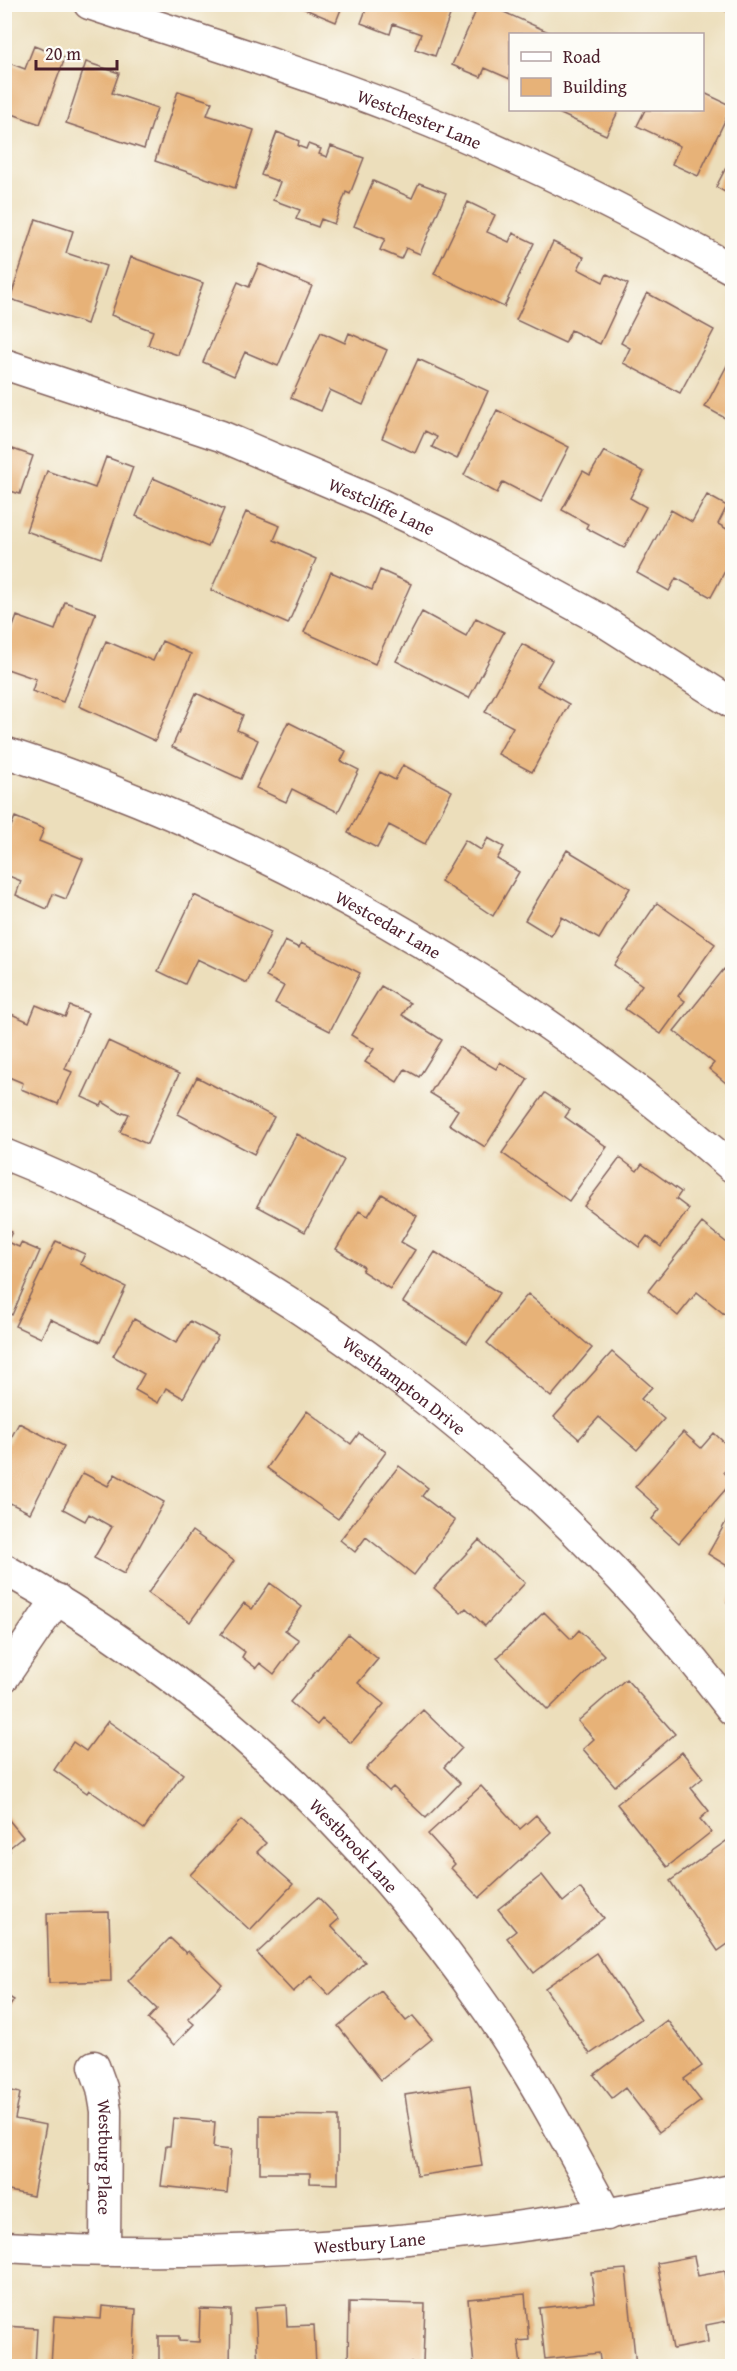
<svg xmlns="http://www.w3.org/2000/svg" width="737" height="2371" font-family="'Gentium Book Plus',serif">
  <rect width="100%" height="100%" fill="#fdfcf7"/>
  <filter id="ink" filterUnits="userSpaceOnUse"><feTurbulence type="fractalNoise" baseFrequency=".0167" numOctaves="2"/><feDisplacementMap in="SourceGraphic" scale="12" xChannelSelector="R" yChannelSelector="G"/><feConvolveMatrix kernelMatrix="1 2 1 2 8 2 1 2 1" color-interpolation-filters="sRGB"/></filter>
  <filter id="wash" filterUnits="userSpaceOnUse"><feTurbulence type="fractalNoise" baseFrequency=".008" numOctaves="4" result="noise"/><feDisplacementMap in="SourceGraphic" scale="24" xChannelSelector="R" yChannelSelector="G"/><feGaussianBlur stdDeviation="1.35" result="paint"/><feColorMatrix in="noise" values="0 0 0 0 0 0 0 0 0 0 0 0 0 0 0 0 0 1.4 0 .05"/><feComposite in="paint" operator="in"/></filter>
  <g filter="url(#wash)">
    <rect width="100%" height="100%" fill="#ecdebb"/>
    <g id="blocks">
      <!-- building -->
      <path fill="#e7b278" d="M293,4H343L336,22Z
        M368,4H454L435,56L415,49L421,34L393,24L390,34L361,23Z
        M479,4H486L553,34H510V79L485,68L481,77L452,65Z
        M713,4H731L728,12Z
        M34,46L65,58L40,124L4,111V61L25,69Z
        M86,62L119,73L112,93L157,108L144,149L66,123Z
        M178,91L212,102L207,115L254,130L235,188L155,161Z
        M702,92L732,106L698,176L672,164L680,146L637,126L645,110H702Z
        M552,110H619L606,135Z
        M277,132L299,141L298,146L306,149L308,144L321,149L319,154L327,157L331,146L364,158L350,194L346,192L334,224L321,219L318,227L296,219L300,210L273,200L280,182L261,175Z
        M732,156V196L716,187Z
        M373,181L412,198L419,183L446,193L420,254L406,248L401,259L380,250L385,239L354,226Z
        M468,202L495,215L487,232L509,242L513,233L534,243L504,307L434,274Z
        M36,219L73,231L66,253L106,266L87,324L10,299Z
        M553,242L584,257L578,269L603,282L607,274L628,284L600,344L571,330L565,343L516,320Z
        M131,257L203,283L178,355L148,345L153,331L111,315Z
        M259,264L312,286L278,366L245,352L234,376L203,362L238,282L249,287Z
        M647,293L714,330L680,393L623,363L630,348L621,343Z
        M321,332L345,343L349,333L387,350L363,405L330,390L321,411L291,398Z
        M732,356V422L705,407Z
        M418,359L488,391L457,459L432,447L437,437L425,431L415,453L382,438Z
        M497,410L569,447L541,502L503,482L497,493L464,475Z
        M4,446L33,456L20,494L4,489Z
        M604,451L644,472L630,498L646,507L624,548L586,528L588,524L562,510L583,471L590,475Z
        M106,457L133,467L101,558L26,531L47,471L95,488Z
        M153,478L224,509L208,547L136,516Z
        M707,495L727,506L718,524L732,532V558L711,597L676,578L669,591L637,573L671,510L692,522Z
        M246,512L280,526L274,540L316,559L288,624L211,590Z
        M380,570L411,584L375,664L304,632L331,572L372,590Z
        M65,602L96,613L63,702L32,691L36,679L4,668V651L17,616L55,630Z
        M422,612L466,636L476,618L504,632L469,698L396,661Z
        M106,641L153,661L162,641L191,654L155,741L79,706Z
        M522,644L552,660L537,686L569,704L532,772L498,754L513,727L485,712Z
        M196,693L243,715L237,730L258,740L241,779L172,747Z
        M288,722L346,751L341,761L359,770L338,812L292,789L286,802L256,788Z
        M403,765L452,791L425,844L389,825L377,848L348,833L380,772L395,780Z
        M15,817L44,829L39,841L83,859L66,899L53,894L47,909L16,895L21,881L4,874V843Z
        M488,838L504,847L497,859L519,872L493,916L441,881L465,840L481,850Z
        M567,850L630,888L599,939L562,917L551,936L525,920Z
        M194,895L271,932L247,983L197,959L185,984L158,971Z
        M657,903L715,944L678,996L685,1001L661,1034L625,1009L642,985L614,965Z
        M285,941L299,948L301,943L360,973L330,1031L275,1003L284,986L266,977Z
        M724,969L732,976V1088L709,1069L714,1063L674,1031Z
        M381,986L410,1003L402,1015L442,1040L419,1077L405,1069L397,1082L365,1062L374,1049L351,1035Z
        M36,1005L65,1017L70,1006L88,1013L65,1069L72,1072L58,1104L21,1089L23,1083L4,1075V1018L7,1012L29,1022Z
        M108,1041L179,1074L147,1144L120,1132L129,1114L123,1112L122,1114L103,1102L101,1106L82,1097Z
        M459,1047L496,1069L500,1062L528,1079L485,1147L449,1124L458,1110L430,1093Z
        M197,1077L274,1117L254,1154L178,1114Z
        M545,1093L570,1110L565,1117L607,1147L569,1201L502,1153Z
        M297,1134L344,1160L305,1232L257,1206Z
        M620,1158L637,1171L642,1164L681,1192L676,1199L689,1209L661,1247L647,1236L639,1247L584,1206Z
        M382,1194L417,1216L401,1242L415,1250L390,1289L362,1271L364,1267L336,1249L359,1211L368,1216Z
        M702,1223L732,1247V1304L724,1314L697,1292L678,1316L648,1291Z
        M5,1228L12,1232L7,1242L19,1247L21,1243L40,1251L12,1315L5,1311Z
        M56,1241L85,1254L80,1264L126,1287L100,1342L50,1319L41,1338L15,1326Z
        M435,1252L499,1293L467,1343L403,1302Z
        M528,1294L592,1348L551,1397L487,1343Z
        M134,1319L176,1343L190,1321L218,1336L183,1398L166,1388L158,1403L135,1390L144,1374L113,1356Z
        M612,1352L652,1387L641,1399L664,1419L637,1450L599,1417L579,1439L554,1417Z
        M307,1411L351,1444L359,1433L386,1452L338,1519L267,1468Z
        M19,1423L64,1446L30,1513L4,1500V1451Z
        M683,1432L701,1448L714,1433L732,1450V1463L724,1472L732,1482L679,1543L652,1519L660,1509L635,1487Z
        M399,1466L428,1488L422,1496L455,1521L414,1575L366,1537L355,1552L340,1540Z
        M83,1473L108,1486L115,1474L164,1502L124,1574L94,1558L112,1527L89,1514L85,1521L63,1509Z
        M732,1511V1569L708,1554Z
        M192,1531L234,1561L190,1622L148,1593Z
        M479,1540L525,1583L485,1626L466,1608L461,1613L434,1588Z
        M270,1583L302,1607L285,1630L299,1640L274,1674L260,1663L256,1668L242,1657L245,1652L221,1634L244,1603L252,1609Z
        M732,1592V1606L727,1602Z
        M544,1612L571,1639L579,1630L604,1655L548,1710L497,1658Z
        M348,1634L378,1659L358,1683L384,1704L351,1743L322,1719L317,1725L290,1702Z
        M626,1679L675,1734L615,1786L583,1749L594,1739L578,1721Z
        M423,1710L462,1748L444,1767L460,1783L426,1818L393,1787L389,1791L366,1769Z
        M108,1721L183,1774L144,1829L89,1790L87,1793L54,1770L73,1742L86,1751Z
        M682,1752L703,1778L691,1788L709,1811L700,1819L711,1832L667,1867L617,1804Z
        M481,1786L520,1829L536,1815L551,1832L479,1898L451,1868L455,1864L428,1834Z
        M4,1814L23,1837L8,1849L10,1851L4,1855Z
        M241,1820L266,1843L257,1852L293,1884L250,1930L190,1875Z
        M732,1837V1941L718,1951L670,1881Z
        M542,1875L563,1902L580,1888L604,1918L534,1973L507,1938L516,1931L498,1909Z
        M318,1897L339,1919L331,1926L365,1962L329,1995L311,1976L293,1992L257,1953Z
        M109,1912L111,1981L49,1983L47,1913Z
        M170,1938L186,1953L188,1951L222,1984L188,2019L194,2024L174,2045L148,2019L157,2009L128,1981Z
        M596,1953L641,2019L590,2054L545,1988Z
        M381,1991L406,2021L413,2016L432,2039L381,2080L338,2026Z
        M4,1994L14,2000L4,2015Z
        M667,2020L702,2066L684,2079L701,2101L659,2132L625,2088L612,2098L594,2075Z
        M470,2085L482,2166L417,2176L405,2095Z
        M4,2089L20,2093L15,2119L46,2125L33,2196L4,2190Z
        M260,2115L338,2116V2184L310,2183V2173H260Z
        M173,2118L215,2122L213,2148L231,2150L227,2193L161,2186L166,2146H170Z
        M694,2256L698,2276L725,2271L732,2320L706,2325L708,2342L673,2349L657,2263Z
        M626,2269L636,2366H601L599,2353L545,2359L539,2308L595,2302L591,2272Z
        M525,2294L529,2340L518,2341L521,2366H474L468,2299Z
        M349,2302L425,2304L423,2363H393V2366H348Z
        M286,2305L287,2326L314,2325L316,2366H258L255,2307Z
        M102,2306L136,2309L133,2366H51L54,2316L101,2319Z
        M200,2309L231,2310L230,2366H159V2336H179V2341L199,2342Z
        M4,2326L37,2328L35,2366H4Z"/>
    </g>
  </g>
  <g filter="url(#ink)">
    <use href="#blocks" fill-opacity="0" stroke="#83625d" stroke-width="1.5"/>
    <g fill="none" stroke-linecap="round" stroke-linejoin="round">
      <!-- street casing -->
      <g stroke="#83625d" stroke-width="33">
        <g id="street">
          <path id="s1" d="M89,4C193,38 298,70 400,110C514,154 626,210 732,269"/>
          <path id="s2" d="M4,364L221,436L376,502L443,534L600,619L732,703"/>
          <path id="s3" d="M4,752C271,838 520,985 732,1167"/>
          <path id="s4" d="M4,1154C286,1267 549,1469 732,1710"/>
          <path id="s5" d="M4,1569C199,1677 365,1831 491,2015C534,2079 570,2147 607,2215"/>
          <path d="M4,1677L57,1599"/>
          <path id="s6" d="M94,2066L102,2088L106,2111L105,2251"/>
          <path id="s7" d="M4,2247C249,2261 493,2240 732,2190"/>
        </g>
      </g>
      <!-- street -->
      <use href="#street" stroke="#fff" stroke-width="30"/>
    </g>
  </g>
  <g text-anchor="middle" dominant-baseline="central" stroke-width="6" stroke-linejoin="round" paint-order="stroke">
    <!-- street labels -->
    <g font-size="18" fill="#4a1f2b" stroke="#fdfcf7">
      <text stroke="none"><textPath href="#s1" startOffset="350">Westchester Lane</textPath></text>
      <text stroke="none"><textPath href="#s2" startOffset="404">Westcliffe Lane</textPath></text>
      <text stroke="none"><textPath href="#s3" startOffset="422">Westcedar Lane</textPath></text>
      <text stroke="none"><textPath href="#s4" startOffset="464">Westhampton Drive</textPath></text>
      <text stroke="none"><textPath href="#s5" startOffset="448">Westbrook Lane</textPath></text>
      <text stroke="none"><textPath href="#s6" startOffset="93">Westburg Place</textPath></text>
      <text stroke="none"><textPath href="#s7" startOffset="366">Westbury Lane</textPath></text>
    </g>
  </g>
  <!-- margin -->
  <rect width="737" height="2371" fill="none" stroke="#fdfcf7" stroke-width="24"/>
  <!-- legend -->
  <rect x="509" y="33" width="195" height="78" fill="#fdfcf7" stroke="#b5a4a5" stroke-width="1.5"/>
  <rect x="521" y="52" width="30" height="9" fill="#ffffff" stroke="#b5a4a5" stroke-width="1.5"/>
  <text x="563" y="63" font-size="18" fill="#4a1f2b">Road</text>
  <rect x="521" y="78" width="30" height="18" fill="#e7b278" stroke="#b5a4a5" stroke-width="1.5"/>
  <text x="563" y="93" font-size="18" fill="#4a1f2b">Building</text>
  <!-- scale -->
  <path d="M36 60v9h81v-9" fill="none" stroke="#4a1f2b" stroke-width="3"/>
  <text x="45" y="60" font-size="18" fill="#4a1f2b" stroke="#fdfcf7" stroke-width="4.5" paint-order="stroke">20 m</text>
</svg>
